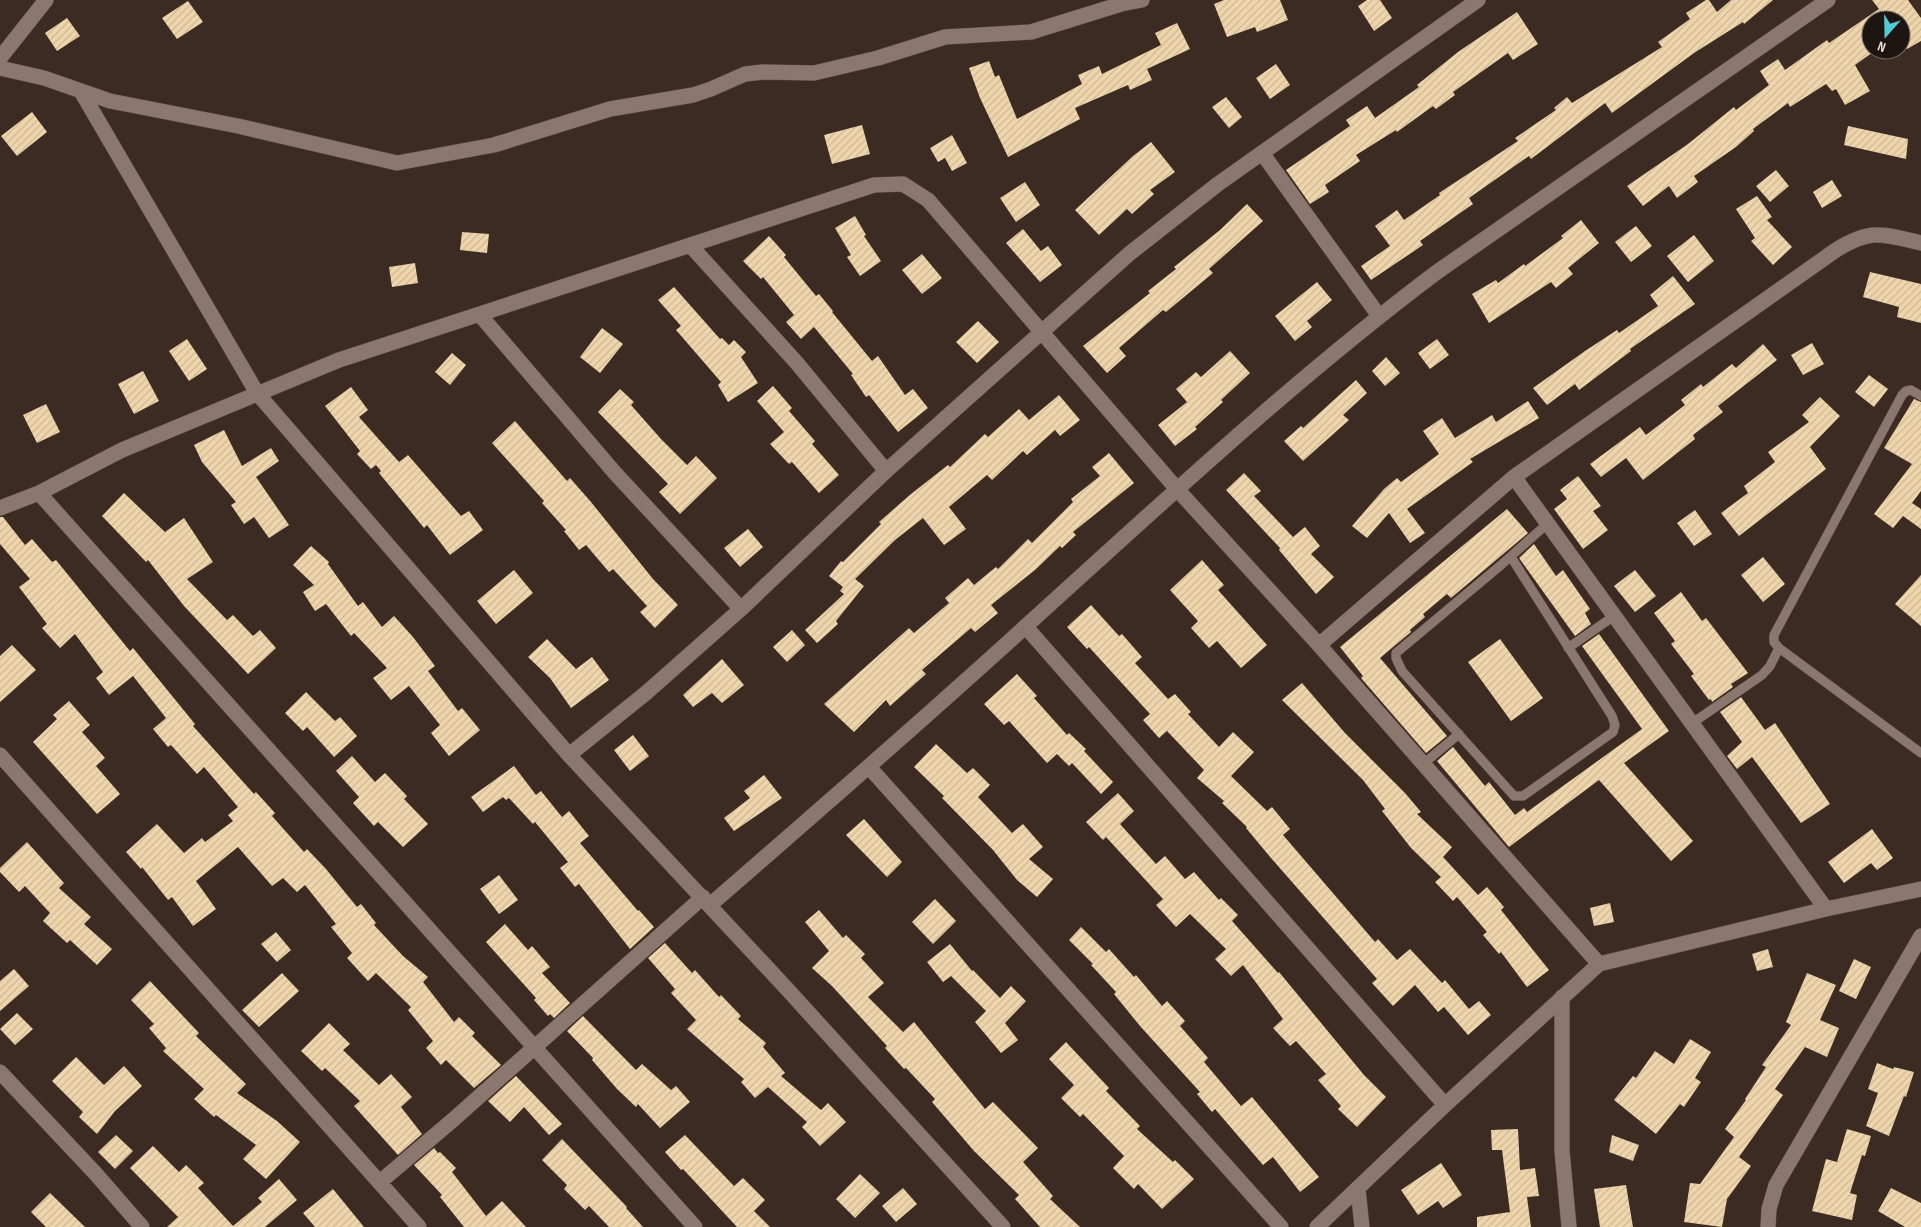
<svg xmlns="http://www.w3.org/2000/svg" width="1921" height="1227" font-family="'Sofia Sans Condensed',sans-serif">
  <defs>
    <pattern id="building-hatch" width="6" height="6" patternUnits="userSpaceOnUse" patternTransform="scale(1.25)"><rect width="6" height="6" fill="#efd5ab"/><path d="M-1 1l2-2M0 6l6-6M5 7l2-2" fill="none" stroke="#cdb896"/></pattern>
  </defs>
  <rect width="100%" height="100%" fill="#3c2b22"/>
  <!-- building -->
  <path fill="url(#building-hatch)" d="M1224,0H1280L1288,20L1257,32L1255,27L1227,37L1214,4Z
    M1367,0H1380L1392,18L1374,31L1358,6Z
    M1706,0H1709L1717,12L1731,0H1773L1744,24L1743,22L1694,53L1612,113L1605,103L1531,159L1529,156L1469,198L1473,204L1420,241L1423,245L1371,280L1361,266L1390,246L1375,226L1397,210L1404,220L1440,195L1439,193L1518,141L1515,138L1556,110L1554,108L1567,97L1572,103L1662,47L1658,42L1690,19L1686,13Z
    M1872,0H1908L1921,18V41L1907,49L1901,39V20H1871V50H1876L1855,65L1870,91L1845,105L1836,89L1832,91L1826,84L1790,107L1788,103L1753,129L1754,131L1736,147L1694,176L1698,182L1677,198L1669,186L1643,206L1627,186L1688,144L1734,107L1736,110L1769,85L1760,71L1778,59L1785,70L1827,40L1829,43L1879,9Z
    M188,1L203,22L177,39L162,18Z
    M1517,12L1538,44L1513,60L1508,53L1453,92L1455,95L1436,109L1433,106L1397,132L1396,130L1356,155L1360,161L1325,185L1329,192L1310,204L1286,170L1350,126L1346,120L1367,106L1375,118L1419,87L1417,85L1458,52Z
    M67,18L80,36L57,51L45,33Z
    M1177,23L1190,49L1147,69L1152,80L1130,90L1128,85L1075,108L1080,119L1008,157L980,98L969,68L989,61L995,77L999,75L1017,119L1082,84L1078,75L1099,66L1102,74L1161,45L1155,33Z
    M1276,64L1290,85L1270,99L1256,78Z
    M1226,97L1242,117L1229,128L1212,107Z
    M32,112L47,132L17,156L1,136Z
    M862,125L870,154L832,164L824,135Z
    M1848,126L1908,139L1906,159L1844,145Z
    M952,135L967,163L952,171L945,158L938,162L930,148Z
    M1151,142L1175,172L1150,190L1154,194L1132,214L1127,209L1099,235L1075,210L1133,156Z
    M1776,170L1789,186L1770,202L1756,186Z
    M1832,180L1842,196L1822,208L1813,192Z
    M1025,182L1040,205L1016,222L1000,198Z
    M1757,196L1772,217L1767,220L1792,247L1773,265L1751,241L1755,238L1736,209Z
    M1247,204L1263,221L1209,269L1213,273L1166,312L1163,310L1119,348L1126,356L1107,373L1083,346L1150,293L1148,291L1176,269L1174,267L1220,230Z
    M855,216L866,235L864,236L881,261L860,276L847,257L851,255L835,228Z
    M1581,220L1599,243L1568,268L1573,274L1556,288L1551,282L1489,323L1472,294L1496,280L1498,283L1524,264L1525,266L1563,238L1561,236Z
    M1636,226L1652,246L1631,262L1615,242Z
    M1023,229L1041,251L1048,246L1062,265L1040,282L1006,243Z
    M462,232L489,234L487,253L460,250Z
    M1694,235L1714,261L1688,282L1667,256Z
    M769,236L786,255L784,257L816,296L819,294L833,311L832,312L872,361L878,356L905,395L913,389L928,408L898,432L869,395L866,397L851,375L853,374L814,327L801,339L786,322L794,315L763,277L761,279L743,261Z
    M922,254L942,278L922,294L902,270Z
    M415,263L418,283L392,287L389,267Z
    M1870,272L1921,284V323L1897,317L1899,307L1863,297Z
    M1673,276L1695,304L1630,349L1631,351L1579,390L1575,384L1547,405L1533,388L1585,351L1617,330L1619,333L1658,306L1650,295Z
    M1317,282L1332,300L1307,321L1312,327L1295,341L1275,316Z
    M674,287L720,339L722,338L729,345L734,340L746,352L741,357L758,383L728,402L718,385L721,382L676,330L681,326L658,300Z
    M978,321L999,342L977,363L956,342Z
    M602,328L623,344L600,373L580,357Z
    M187,339L207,369L189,381L169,351Z
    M1437,339L1449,355L1430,369L1418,353Z
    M1812,343L1824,364L1803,375L1791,355Z
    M1763,344L1777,360L1718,406L1723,412L1693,435L1695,439L1643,480L1626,458L1601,477L1590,464L1640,427L1646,435L1685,405L1681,400L1701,384L1703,387L1732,364L1736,368Z
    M1230,351L1250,373L1221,400L1223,402L1195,427L1197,429L1175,446L1158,425L1187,402L1176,389L1196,372L1201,377Z
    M452,353L466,365L450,385L435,372Z
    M1386,357L1400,373L1385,386L1372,371Z
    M143,371L159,401L134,414L118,384Z
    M1869,375L1888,389L1874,407L1855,392Z
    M1356,380L1367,393L1343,415L1349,420L1303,461L1284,441L1301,426L1303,428Z
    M773,386L792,408L789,411L815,441L812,444L839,475L819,493L792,462L789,464L770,444L784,432L757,401Z
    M351,387L368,410L359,417L399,462L408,455L461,516L469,511L483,530L450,555L427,525L424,528L407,507L379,473L381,471L376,465L371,469L357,454L360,451L325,406Z
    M620,389L634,402L631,405L661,439L687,465L696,456L717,478L680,514L659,492L668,484L598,412Z
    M1059,395L1080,420L1060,436L1055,430L1027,455L1023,451L992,480L987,475L949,507L966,529L944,545L923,518L895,540L855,579L864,586L836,621L838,624L817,643L805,630L844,594L840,591L843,587L829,576L841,561L843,562L881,524L879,522L911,494L948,465L950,467L985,434L988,437L1019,409L1029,420Z
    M1820,397L1840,416L1810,447L1826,469L1739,536L1721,513L1748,493L1744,486L1775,462L1768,452L1809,422L1802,415Z
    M1914,399L1921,402V491L1912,503L1921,509V529L1903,516L1893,528L1874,514L1912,464L1884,448Z
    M1528,401L1539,418L1470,459L1473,462L1407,509L1425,533L1410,543L1389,513L1367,538L1352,526L1384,489L1397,478L1401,482L1439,454L1423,431L1442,418L1455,438L1492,415L1496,422Z
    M46,404L60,432L37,443L23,415Z
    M515,421L567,481L570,478L591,502L653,579L678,605L655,628L640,612L647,606L613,569L609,572L586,545L579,550L564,531L566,530L542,503L544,501L492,443Z
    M224,430L242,466L271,448L279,461L256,477L289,525L269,538L254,517L244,524L231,505L236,502L202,462L194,445Z
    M1109,453L1134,483L1073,532L1076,535L1062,548L1060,546L1035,570L991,605L998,613L975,632L971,628L922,670L926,674L890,706L886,700L854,732L824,704L909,628L914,633L949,603L945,598L968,578L974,585L996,567L998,569L1028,539L1032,543L1073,502L1071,499L1100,476L1092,467Z
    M1244,473L1261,491L1254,496L1293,537L1305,527L1320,546L1311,554L1334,577L1316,594L1279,550L1280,548L1226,490Z
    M1578,476L1601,506L1593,511L1608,530L1583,549L1554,509L1567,499L1560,490Z
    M124,493L165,532L184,518L213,562L187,579L227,620L233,615L253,636L260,630L276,648L248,674L184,606L148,560L146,562L102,516Z
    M1507,509L1528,533L1451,598L1447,594L1423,614L1425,617L1410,630L1411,632L1380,658L1447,736L1426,753L1361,678L1363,676L1340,647Z
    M1695,510L1712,534L1694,546L1677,523Z
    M0,517H3L25,545L32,539L52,562L56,560L130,651L133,648L195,724L193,726L254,794L256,792L275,813L272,816L304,852L307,849L326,869L357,907L361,904L376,923L374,925L403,956L428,977L423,982L454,1022L459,1017L475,1033L472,1036L501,1065L474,1088L446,1060L441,1065L426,1048L433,1041L408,1010L411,1007L376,973L368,981L347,958L352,953L331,927L336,924L305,885L297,892L283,878L272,886L238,847L196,881L216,909L193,926L172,897L168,900L142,867L141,869L126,852L157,824L184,853L202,838L205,842L233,821L228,815L238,807L204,767L197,774L171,745L168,747L153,729L166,718L133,676L109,695L96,678L103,672L75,634L60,648L42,628L47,624L19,587L30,579L0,544Z
    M748,529L763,547L740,567L724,548Z
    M1534,544L1556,576L1563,570L1590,609L1585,613L1591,624L1575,636L1519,558Z
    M311,546L329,562L328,564L358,606L363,602L382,627L394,616L413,637L435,666L428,671L458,711L462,708L480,730L449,756L431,733L440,725L409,686L391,700L373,678L387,668L354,633L351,636L326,604L315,611L303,592L314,585L293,565Z
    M1763,557L1785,584L1763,602L1741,575Z
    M1202,560L1224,585L1218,590L1267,645L1241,668L1217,641L1209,648L1191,628L1198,621L1170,590Z
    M514,570L533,593L496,624L477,601Z
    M1635,570L1656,596L1635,612L1614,586Z
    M1921,575V626L1895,604Z
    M1681,592L1702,621L1706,618L1748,673L1731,684L1733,687L1712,702L1711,699L1709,700L1691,676L1694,674L1671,644L1675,641L1654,613Z
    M1091,605L1119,636L1122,634L1142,657L1135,663L1168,699L1175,694L1191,712L1188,714L1219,747L1233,732L1254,752L1231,776L1267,811L1272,807L1290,829L1283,835L1375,942L1378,939L1397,960L1410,949L1442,983L1445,980L1469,1009L1479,1001L1491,1015L1468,1035L1444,1007L1438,1012L1415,985L1393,1006L1372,983L1377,979L1271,858L1246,828L1247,827L1222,803L1224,801L1197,778L1204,770L1167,731L1159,738L1143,720L1150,714L1089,647L1087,649L1067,627Z
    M792,630L805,645L787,662L773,647Z
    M1599,634L1669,731L1624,763L1693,841L1671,861L1599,780L1509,847L1437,761L1453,747L1485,786L1489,782L1515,815L1524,808L1527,812L1642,729L1582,646Z
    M547,639L576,669L592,657L609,680L571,708L550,678L528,657Z
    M1500,639L1543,698L1511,721L1468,662Z
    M12,645L36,670L0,702V656Z
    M722,659L744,685L722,703L712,693L693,707L683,695Z
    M1017,674L1037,696L1034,698L1067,735L1069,733L1086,749L1084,751L1113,782L1101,794L1072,763L1069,766L1057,754L1047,763L1009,721L1004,725L984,704Z
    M1302,683L1345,733L1405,793L1421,812L1417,814L1452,847L1443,857L1478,895L1487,887L1504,907L1501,910L1549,970L1527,987L1501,952L1499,954L1483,935L1487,932L1457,897L1453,901L1435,882L1441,877L1411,848L1382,811L1385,809L1363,780L1282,700Z
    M306,692L335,721L340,717L357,736L334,757L307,727L303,731L285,713Z
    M1741,697L1765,730L1775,723L1830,804L1801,823L1752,757L1737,769L1727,756L1742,742L1720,712Z
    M69,701L90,725L82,732L105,758L96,766L120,794L97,814L33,742L57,719L53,715Z
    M633,735L649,756L630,771L614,750Z
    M936,744L967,773L973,768L990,785L978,797L1012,833L1023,824L1043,847L1029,859L1053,879L1037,897L1017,880L993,850L942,798L944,796L914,767Z
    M352,756L375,782L385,773L407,796L404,799L428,824L403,847L378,822L374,826L353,803L359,797L336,771Z
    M514,766L536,795L541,791L562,817L569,811L589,836L580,843L638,911L639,910L654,927L630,949L579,884L575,887L560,868L568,862L535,822L533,824L509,798L506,800L503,797L483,812L471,797Z
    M764,775L782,798L734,831L724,818L750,798L744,791Z
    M1118,793L1134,811L1120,824L1156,864L1165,856L1185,879L1194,872L1219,900L1221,898L1238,915L1232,921L1278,973L1279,972L1364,1075L1386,1097L1357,1127L1338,1109L1341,1106L1318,1080L1326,1074L1296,1041L1290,1046L1273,1028L1283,1019L1243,965L1231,976L1215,959L1226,949L1190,914L1176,927L1156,905L1163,899L1106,837L1103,840L1086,822Z
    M864,819L902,862L887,877L846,835Z
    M1872,829L1893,858L1877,870L1871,863L1844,883L1828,862Z
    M27,842L64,883L59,888L91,917L84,924L112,949L97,965L70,940L67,943L43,921L50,913L25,886L19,892L0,872V868Z
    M499,875L518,900L499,914L480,889Z
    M935,899L956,921L933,944L912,922Z
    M1610,903L1614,922L1594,926L1590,908Z
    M819,910L843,938L846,935L865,954L861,958L884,983L868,997L903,1032L914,1022L985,1109L993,1102L1038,1148L1023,1162L1053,1196L1050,1199L1080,1227H1040L1015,1199L1019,1195L974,1151L932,1102L935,1099L906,1068L904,1069L885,1048L887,1046L832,986L812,968L829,951L805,922Z
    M505,924L528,950L532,946L550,967L542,973L570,1003L554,1018L550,1014L548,1016L534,1000L536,998L486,942Z
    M1081,927L1106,952L1109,949L1134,977L1136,975L1162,1006L1167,1001L1185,1021L1180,1026L1208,1058L1204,1062L1241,1106L1252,1097L1319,1177L1300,1192L1273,1157L1263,1165L1215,1109L1212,1112L1197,1094L1200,1092L1140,1026L1114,994L1116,992L1091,965L1093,964L1069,940Z
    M276,932L291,950L277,962L261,944Z
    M665,943L692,973L695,970L719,997L721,995L741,1016L738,1019L766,1043L763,1047L785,1073L781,1076L821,1110L828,1103L846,1122L820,1146L802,1127L807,1122L768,1087L755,1098L741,1082L744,1079L687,1029L696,1020L671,993L675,989L648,958Z
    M950,944L972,971L973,970L1000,998L1011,986L1026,1001L1005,1023L1018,1040L1001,1053L975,1022L986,1011L951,976L943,982L927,962Z
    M1768,949L1773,967L1757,971L1752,954Z
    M1854,959L1871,967L1856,999L1839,991Z
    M14,969L29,986L0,1011V981Z
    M282,973L299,991L259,1027L242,1010Z
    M1807,973L1836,985L1820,1020L1839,1028L1827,1057L1805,1047L1775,1089L1783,1095L1739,1157L1751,1166L1727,1199L1722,1227L1684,1222L1690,1183L1700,1184L1734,1137L1725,1129L1746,1100L1745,1099L1766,1067L1762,1065L1791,1025L1786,1022Z
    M150,981L199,1033L196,1036L246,1084L237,1093L277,1121L300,1142L266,1179L243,1159L256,1145L216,1115L214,1117L194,1099L204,1089L163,1051L166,1048L149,1028L154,1024L131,1000Z
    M17,1013L33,1029L15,1045L0,1029Z
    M583,1016L636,1070L642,1064L671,1090L676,1086L690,1102L660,1128L638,1104L636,1107L617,1089L592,1060L593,1058L567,1031Z
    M329,1023L350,1044L343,1050L379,1085L391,1074L412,1097L401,1107L422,1134L398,1155L354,1106L360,1101L325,1068L322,1071L301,1051Z
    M1690,1039L1711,1052L1695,1078L1701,1082L1684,1107L1680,1104L1656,1134L1614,1100L1633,1076L1636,1078L1655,1051L1674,1064Z
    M1066,1042L1109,1088L1106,1091L1140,1126L1137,1129L1173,1162L1175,1160L1194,1179L1162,1209L1138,1184L1134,1189L1113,1168L1124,1156L1083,1114L1080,1117L1061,1098L1074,1085L1049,1059Z
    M76,1057L104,1085L124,1066L142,1086L115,1111L97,1134L79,1117L83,1112L52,1081Z
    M1877,1063L1893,1069L1894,1067L1914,1072L1906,1097L1904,1096L1889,1136L1866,1126L1878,1093L1868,1089Z
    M516,1076L562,1124L549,1135L524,1107L510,1122L488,1101Z
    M1518,1129L1520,1170L1535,1168L1539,1196L1527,1197L1531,1227H1477V1217L1510,1212L1502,1150H1492L1491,1130Z
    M1847,1129L1871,1136L1865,1156L1862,1155L1850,1193L1857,1195L1852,1220L1812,1211L1826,1159L1837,1162Z
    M116,1135L133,1151L115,1169L98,1152Z
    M685,1135L734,1186L743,1178L765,1200L754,1211L770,1227H737L683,1169L681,1170L665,1152Z
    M1612,1135L1639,1145L1633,1161L1609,1152Z
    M562,1139L627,1207L626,1208L643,1227H609L589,1206L585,1210L564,1189L567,1185L542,1160Z
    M153,1146L179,1172L186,1165L204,1183L198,1188L233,1226L262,1202L258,1198L279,1179L297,1200L265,1227H167L178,1217L130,1168Z
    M434,1148L438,1153L440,1152L456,1168L452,1172L486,1216L502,1201L526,1227H464L440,1197L442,1195L414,1165Z
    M1441,1163L1462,1195L1443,1208L1438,1201L1418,1215L1401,1190Z
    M860,1174L880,1193L855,1218L836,1199Z
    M1626,1185L1633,1227H1600L1594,1189Z
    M903,1188L917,1204L896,1222L882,1206Z
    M1891,1188L1921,1203V1227H1905L1878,1211Z
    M333,1189L364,1227H315L303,1213Z
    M50,1193L85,1227H46L31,1212Z"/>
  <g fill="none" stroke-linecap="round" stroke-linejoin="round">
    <!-- service casing -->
    <g stroke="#564841" stroke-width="10">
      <path id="service" d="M1921,396L1911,390L1906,391L1902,395L1774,635V642L1779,648L1921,753
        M1511,557L1612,716L1615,725L1613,732L1523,796H1514L1402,671L1396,658V653L1501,565L1547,524
        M1568,648L1614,616
        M1691,724L1762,675L1770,666L1779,648
        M1423,764L1459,734"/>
    </g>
    <!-- minor casing -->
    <g stroke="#564841" stroke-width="16">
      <path id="minor" d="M0,58L46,0
        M0,68L44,78L110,101L238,126L397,163L494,145L610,109L693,95L711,89L745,74L763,72L814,73L878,58L945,37L1031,32L1121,4L1142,0
        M82,93L257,393L569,755L788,990L1003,1227
        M1262,153L1379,316
        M690,245L796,362L886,471
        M480,315L615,473L741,609
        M1514,477L1826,909
        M39,493L695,1227
        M0,508L39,493L122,450L339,360L874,185L903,184L928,200L1176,488L1319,645L1599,964
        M1026,627L1445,1105
        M1319,645L1514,477L1836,250C1871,228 1883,234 1921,243
        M0,755L419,1227
        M569,755L646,693L741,609L886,471L1129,254L1218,184L1478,0
        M869,767L1281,1227
        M710,905C816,813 922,721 1026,626C1160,505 1292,381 1437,272L1828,0
        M1562,997V1151L1569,1227
        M0,1072L95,1173L142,1227
        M380,1182L454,1119L703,897
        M1358,1189L1362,1227
        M1317,1227L1445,1105L1599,964L1826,909L1921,889
        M1768,1227L1769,1209L1776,1185L1921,936"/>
    </g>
    <!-- service -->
    <use href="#service" stroke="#8b776d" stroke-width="9"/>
    <!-- minor -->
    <use href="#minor" stroke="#8b776d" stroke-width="15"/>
  </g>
  <!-- north arrow -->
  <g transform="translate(1886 35) rotate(200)"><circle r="24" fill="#1d1511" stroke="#6f6561"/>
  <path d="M0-4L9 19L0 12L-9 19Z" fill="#51ccd3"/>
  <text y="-8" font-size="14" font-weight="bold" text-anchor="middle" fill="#eaded9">N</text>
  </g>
</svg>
